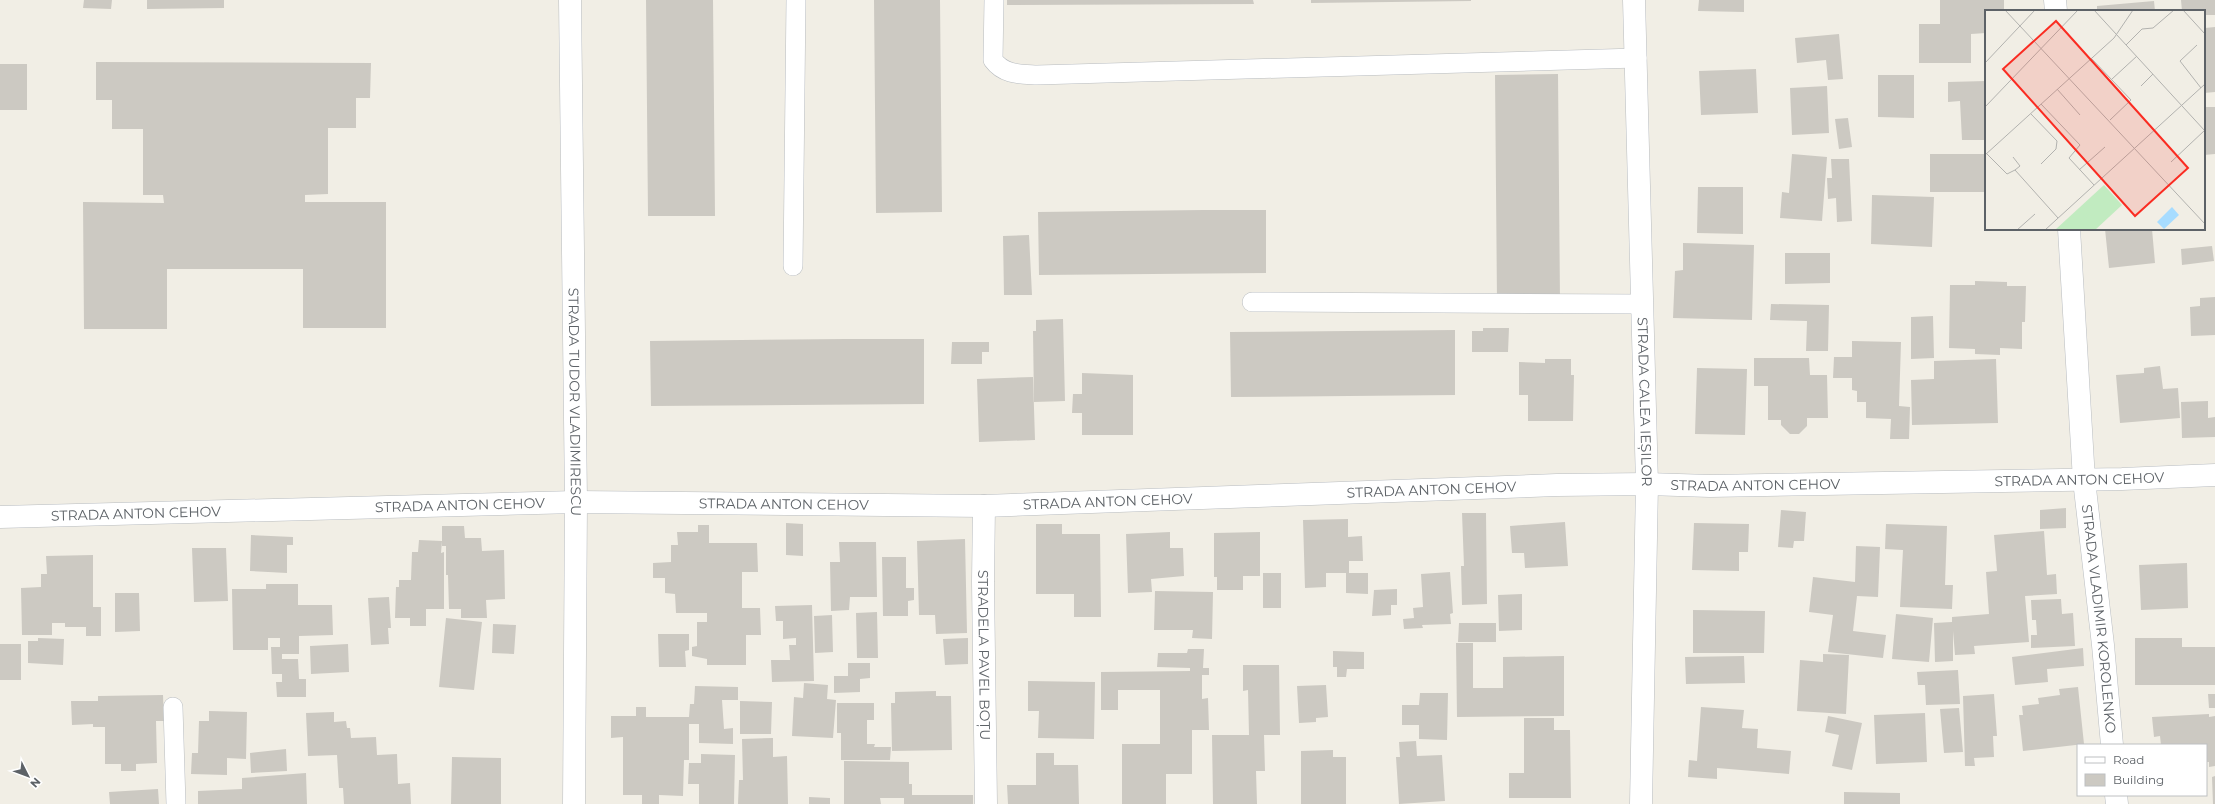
<svg xmlns="http://www.w3.org/2000/svg" width="2215" height="804" font-family="Montserrat,sans-serif">
  <rect width="100%" height="100%" fill="#f1eee5"/>
  <!-- building -->
  <path fill="#ccc9c2" d="M84,0H112L111,9L83,8Z
    M147,0H224V8L147,9Z
    M646,0H713L715,216H648Z
    M874,0H940L942,212L876,213Z
    M1007,0H1253L1254,4L1007,5Z
    M1311,0H1471V1L1311,3Z
    M1699,0H1744V12L1698,11Z
    M1940,0H2004V11H1986V33L1971,34V63H1919V24H1940Z
    M2181,0H2215V15H2204V11H2182Z
    M2154,1L2155,11H2097V6Z
    M2215,27V92L2204,93L2205,28Z
    M1839,34L1843,79L1828,80L1826,60L1797,63L1795,38Z
    M96,62L371,63L370,98H356V128H328V194L305,195V202H386V328H303V269H167V329H84L83,202L164,203L163,195H143V129H112V100H96Z
    M0,64H27V110H0Z
    M1756,69L1758,113L1701,115L1699,71Z
    M1558,74L1560,301L1497,302L1495,75Z
    M1878,75H1914V118L1878,117Z
    M1986,81V140H1962L1960,101L1948,102V82Z
    M1827,86L1829,133L1792,135L1790,88Z
    M2204,107H2215V154L2204,155Z
    M1848,118L1852,147L1839,149L1835,119Z
    M1792,154L1827,157L1822,221L1780,218L1782,192L1789,193Z
    M1930,154H1986V192H1930Z
    M1831,159H1849L1852,221L1837,222L1836,198L1828,199L1827,178H1832Z
    M1698,187H1743V234L1697,233Z
    M1872,195L1934,197L1932,247L1871,244Z
    M1203,210H1266V273L1039,275L1038,212Z
    M2105,229H2152L2155,263L2109,268Z
    M1029,235L1032,295H1004L1003,236Z
    M1683,243L1754,245L1752,320L1673,318L1675,271L1683,270Z
    M2212,246L2214,261L2182,265L2181,249Z
    M1785,253H1830V283L1785,284Z
    M1975,281L2007,282V286H2026L2025,322H2022V349L2000,348V355L1975,354V349L1949,348L1950,285H1975Z
    M2215,297V335L2191,336L2190,307L2200,306V298Z
    M1771,304L1829,305L1828,351H1806L1807,321L1770,320Z
    M1933,316L1934,358L1911,359V317Z
    M1063,319L1065,401L1034,402L1033,331H1036V320Z
    M1483,328H1509L1508,352H1472V331H1483Z
    M1455,330V395L1231,397L1230,332Z
    M846,339H924V404L651,406L650,341Z
    M1852,341L1901,342L1899,406L1910,407L1909,439H1890L1891,419L1866,418V402H1857V391L1852,390V378H1833L1834,357H1852Z
    M952,342H989V352H982V364H951Z
    M1754,358H1809L1810,375H1827L1828,418H1807V426L1799,434H1790L1781,425V420H1768V386H1754Z
    M1545,359H1571V375H1574L1573,421H1528V395H1519V362L1545,363Z
    M1996,359L1998,423L1912,425L1911,380L1934,379V361Z
    M2160,366L2163,389L2178,388L2180,418L2120,423L2116,375L2144,373V368Z
    M1697,368L1747,369L1745,435L1695,434Z
    M1082,373L1133,375V435H1082V413H1072L1073,394H1082Z
    M1033,377L1035,440L979,442L977,379Z
    M2208,401V418L2215,417V437L2182,438L2181,402Z
    M2066,508V528L2040,529V510Z
    M1781,510L1806,512L1804,541H1794L1793,548L1778,547Z
    M1462,513H1486L1487,604L1462,605L1461,566H1464Z
    M1348,519V537L1362,536L1363,561H1349V573H1368V594L1346,593V573H1326V587L1305,588L1303,520Z
    M1565,522L1568,566L1525,568L1524,553H1512L1510,526Z
    M786,523L803,524V556L786,555Z
    M1694,523L1749,524L1748,552H1739V571L1692,570Z
    M1036,524H1062V534H1100L1101,617H1074V594H1036Z
    M1886,524L1947,526L1945,585H1953L1952,609L1900,607L1903,550L1885,549Z
    M698,525H709V543H757L758,572H742V608H760L761,635H746V665H707V659L692,656V647L697,646V622H707V613H676L675,594L665,593V578H653V563L671,562V545H678L677,532H698Z
    M442,526H464L465,538H481L482,551L504,550L505,599L486,600L487,618H461V609H449L448,575H446V546H442Z
    M2044,531L2047,575L2056,574L2057,594L2025,596L2029,642L1974,646L1975,654L1955,655L1953,631V661L1935,662L1934,623L1952,622V617L1989,614L1986,572L1997,571L1994,535Z
    M1170,532V548H1183L1184,576L1151,579L1152,592L1128,593L1126,534Z
    M1260,532V576H1243V590H1217V577H1214V533Z
    M251,535L293,537V545H287V573L250,571Z
    M965,539L967,633L936,634L935,615H919L917,541Z
    M419,540L442,541L441,553L444,552V609H426V626H410V618H395L396,587H399V580H411L412,552H418Z
    M839,542H876L877,597H850L849,610L831,611L830,562H840Z
    M1856,546L1880,547L1878,597L1857,596L1853,631L1886,635L1883,658L1828,652L1833,615L1809,612L1813,577L1855,582Z
    M192,548H226L228,601L194,602Z
    M93,555V607H101V636H86V627H65V623H52V635H22L21,588L41,587V574H47L46,556Z
    M882,557H906V588H914V600L908,601V616H883Z
    M2187,563L2188,608L2141,610L2139,565Z
    M1450,572L1453,613L1450,614L1451,624L1422,625L1423,628L1404,629L1403,619L1414,618L1413,608L1423,607L1421,574Z
    M1263,573H1281V608H1263Z
    M266,584H298V605H332L333,635L299,636V654H282V659H298L299,679H306V697H277L276,682H282V674H272L271,647H280V638H268V650H233L232,589H266Z
    M1397,589V605H1391V615L1372,616L1374,590Z
    M1155,591L1213,592L1212,639L1192,638L1193,630H1154Z
    M115,593H139L140,631L115,632Z
    M1522,594V630L1499,631L1498,595Z
    M389,597L391,628H388L389,644L371,645L368,598Z
    M2061,599L2062,614L2073,613L2075,646L2031,648V635H2037L2036,620H2032L2031,600Z
    M812,605L814,681L772,682L771,660H790L789,645H796V638L783,639V621H776L775,606Z
    M1693,610L1765,611L1764,653H1693Z
    M877,612L878,658H857L856,613Z
    M1896,614L1933,618L1929,662L1892,659Z
    M832,615L833,652L815,653L814,616Z
    M446,618L482,622L474,690L439,687Z
    M1459,623H1496V642H1458Z
    M493,624L516,625L514,654L492,653Z
    M658,634H689V650L685,651L686,667H659Z
    M38,638L64,639L63,665L28,663V641H38Z
    M968,638V664L945,665L943,639Z
    M2135,638H2182V647H2215V685H2135Z
    M1456,643H1473V688H1503V657L1564,656V716L1457,717Z
    M0,644H21V680H0Z
    M348,644L349,672L311,674L310,646Z
    M2083,648L2084,666L2047,669L2048,682L2015,685L2012,657Z
    M1188,649H1204L1203,668H1209V675H1202V699L1208,698L1209,730H1192V774H1166V804H1122V744H1160V690H1118V710H1101V672L1190,671V668L1157,667L1158,653H1187Z
    M1333,651L1364,652V669H1347L1346,677H1337V667H1333Z
    M1823,654L1849,655L1846,714L1797,711L1800,660L1823,662Z
    M1744,656L1745,683L1686,684L1685,657Z
    M848,663H870V678L860,679V692L834,693V676H848Z
    M1243,665H1279L1280,735H1264L1265,771H1256L1257,804H1213L1212,735H1249L1248,690L1243,691Z
    M1958,670L1960,704L1926,705L1925,685H1918L1917,672Z
    M1028,681L1095,682L1094,739L1038,738L1039,711H1028Z
    M804,683L828,685L827,699L836,700L833,738L792,736L794,697L803,698Z
    M1326,685L1328,717L1316,718V722L1299,723L1297,686Z
    M695,686L738,687V700H722L724,729L733,728V744L699,743V724H689V760H684L683,796L659,795V804H642V795H623V737L611,738V716H636V707H646V717H689L690,704H694Z
    M2078,687L2084,744L2023,751L2019,715H2023L2022,706L2039,704L2038,698L2060,695L2059,689Z
    M936,691V696H951L952,750L892,751L891,703H895V692Z
    M1420,693H1448L1447,740L1419,739V725H1402V705H1419Z
    M1994,694L1997,736H1993L1994,757L1974,758L1975,766H1965L1963,696Z
    M2208,694H2215V708H2209Z
    M163,695L164,721H156L157,763L136,764V771H121V764H105V727H93V724L72,725L71,701H98V696H99Z
    M740,701L772,702L771,734H740Z
    M837,703H874V720H867V744H875L874,747H891L890,760H841V733H837Z
    M1701,707L1744,710L1742,728L1758,729L1757,748L1791,751L1789,774L1717,768V779L1688,777L1689,760L1697,761Z
    M1959,708L1963,752L1944,753L1940,709Z
    M209,711L247,712L246,759L227,758V775L191,774L192,753H198L199,721H209Z
    M334,712V722L346,721L347,728H350L351,738L376,737L377,755L397,754L398,784L410,783L411,804H344L343,788H339L337,755L308,756L306,713Z
    M1925,713L1927,762L1876,764L1874,715Z
    M2209,714V717L2215,716V766L2209,767V762H2206V745H2161L2160,736L2154,737L2152,717Z
    M1828,716L1862,723L1852,770L1832,766L1839,735L1825,732Z
    M1524,718H1554V730H1570L1571,798H1509V773H1524Z
    M773,738V757L787,756L788,804H738L739,780H743L742,739Z
    M1416,741L1417,756L1442,755L1445,801L1399,804L1396,757H1400L1399,742Z
    M286,749L287,771L251,773L250,753Z
    M1333,750V757H1346V804H1301V751Z
    M1036,753H1054V765H1078L1079,804H1008L1007,785H1036Z
    M701,754L735,755L734,804H699V784H688L689,763H701Z
    M452,757L501,758V804H451Z
    M844,761L909,762V784H912V795H973V804H904V798H880L881,804H844Z
    M306,773L307,804H198V791L242,789V778Z
    M2215,776V804H2213L2212,777Z
    M158,789L159,804H110L109,792Z
    M1844,792L1900,793V804H1844Z
    M809,797L830,798V804H809Z"/>
  <g fill="none" stroke-linecap="round" stroke-linejoin="round">
    <!-- service casing -->
    <g stroke="#b8bcc0" stroke-width="20">
      <path id="service" d="M994,0L993,60C1004,75 1020,74 1037,75L1637,58
        M793,266L796,0
        M1252,302L1642,304
        M173,707L176,804"/>
    </g>
    <!-- minor casing -->
    <g stroke="#b8bcc0" stroke-width="23">
      <g id="minor">
        <path id="s1" d="M570,0L576,502L574,804"/>
        <path d="M2055,0L2056,11"/>
        <path id="s2" d="M2069,229L2084,480L2103,645L2112,745"/>
        <path id="s3" d="M984,506L983,582L986,804"/>
        <path id="s4" d="M0,517L576,502L984,506L1557,485L1647,484L1710,486L2122,479L2215,475"/>
        <path d="M2116,795L2117,804"/>
      </g>
    </g>
    <!-- tertiary casing -->
    <g stroke="#b8bcc0" stroke-width="23">
      <g id="tertiary">
        <path id="s5" d="M1634,0L1647,484L1641,804"/>
      </g>
    </g>
    <!-- service -->
    <use href="#service" stroke="#fff" stroke-width="19"/>
    <!-- minor -->
    <use href="#minor" stroke="#fff" stroke-width="22"/>
    <!-- tertiary -->
    <use href="#tertiary" stroke="#fff" stroke-width="22"/>
  </g>
  <g text-anchor="middle" dominant-baseline="central" stroke-width="3" stroke-linejoin="round" paint-order="stroke">
    <!-- street labels -->
    <g font-size="14" fill="#5d6267" stroke="#fff">
      <text stroke="none"><textPath href="#s1" startOffset="402">STRADA TUDOR VLADIMIRESCU</textPath></text>
      <text stroke="none"><textPath href="#s5" startOffset="402">STRADA CALEA IEȘILOR</textPath></text>
      <text stroke="none"><textPath href="#s4" startOffset="2080">STRADA ANTON CEHOV</textPath></text>
      <text stroke="none"><textPath href="#s4" startOffset="1756">STRADA ANTON CEHOV</textPath></text>
      <text stroke="none"><textPath href="#s4" startOffset="1432">STRADA ANTON CEHOV</textPath></text>
      <text stroke="none"><textPath href="#s4" startOffset="1108">STRADA ANTON CEHOV</textPath></text>
      <text stroke="none"><textPath href="#s4" startOffset="784">STRADA ANTON CEHOV</textPath></text>
      <text stroke="none"><textPath href="#s4" startOffset="460">STRADA ANTON CEHOV</textPath></text>
      <text stroke="none"><textPath href="#s4" startOffset="136">STRADA ANTON CEHOV</textPath></text>
      <text stroke="none"><textPath href="#s2" startOffset="391">STRADA VLADIMIR KOROLENKO</textPath></text>
      <text stroke="none"><textPath href="#s3" startOffset="149">STRADELA PAVEL BOȚU</textPath></text>
    </g>
  </g>
  <!-- overview -->
  <g transform="translate(1985 10)">
    <rect width="220" height="220" fill="#f1eee5"/>
    <path d="M119,175L137,195L110,220H70Z" fill="#c1ebc0"/>
    <path d="M187,197L194,205L179,219L172,212Z" fill="#a7dcff"/>
    <path fill="none" stroke="#b2b2af" stroke-width="1" d="M20,0L220,214M109,0L220,121M198,0L220,24M141,35L157,19L168,18L189,0M212,35L195,51L216,78M106,48L146,90L125,110M0,53L50,0M127,69L152,46M156,76L168,64M72,79L95,105M56,94L95,135L84,148L109,175M0,97L93,0M46,104L72,131L71,139L56,154M1,143L22,164L30,160L73,208M0,145L129,28L148,0M28,147L35,156L30,160M186,152L220,120M94,160L120,137M32,220L50,204M60,220L220,74"/>
    <path fill="#fa2c22" fill-opacity="0.15" stroke="#fa2c22" stroke-width="2" d="M71,11L203,158L150,206L18,59Z"/>
    <rect width="220" height="220" fill="none" stroke="#5d6267" stroke-width="2"/>
  </g>
  <!-- legend -->
  <rect x="2077" y="744" width="130" height="52" fill="#ffffff" stroke="#bec0c2"/>
  <rect x="2085" y="757" width="20" height="6" fill="#ffffff" stroke="#bec0c2"/>
  <text x="2113" y="764" font-size="12" fill="#5d6267">Road</text>
  <rect x="2085" y="774" width="20" height="12" fill="#ccc9c2" stroke="#bec0c2"/>
  <text x="2113" y="784" font-size="12" fill="#5d6267">Building</text>
  <!-- north arrow -->
  <g transform="translate(28 776) rotate(132)" stroke="#ffffff" stroke-width="3" paint-order="stroke">
  <path d="M0-3L7 15L0 10L-7 15Z" fill="#5d6267"/>
  <text y="-6" font-size="11" font-weight="bold" text-anchor="middle" fill="#5d6267">N</text>
  </g>
</svg>
